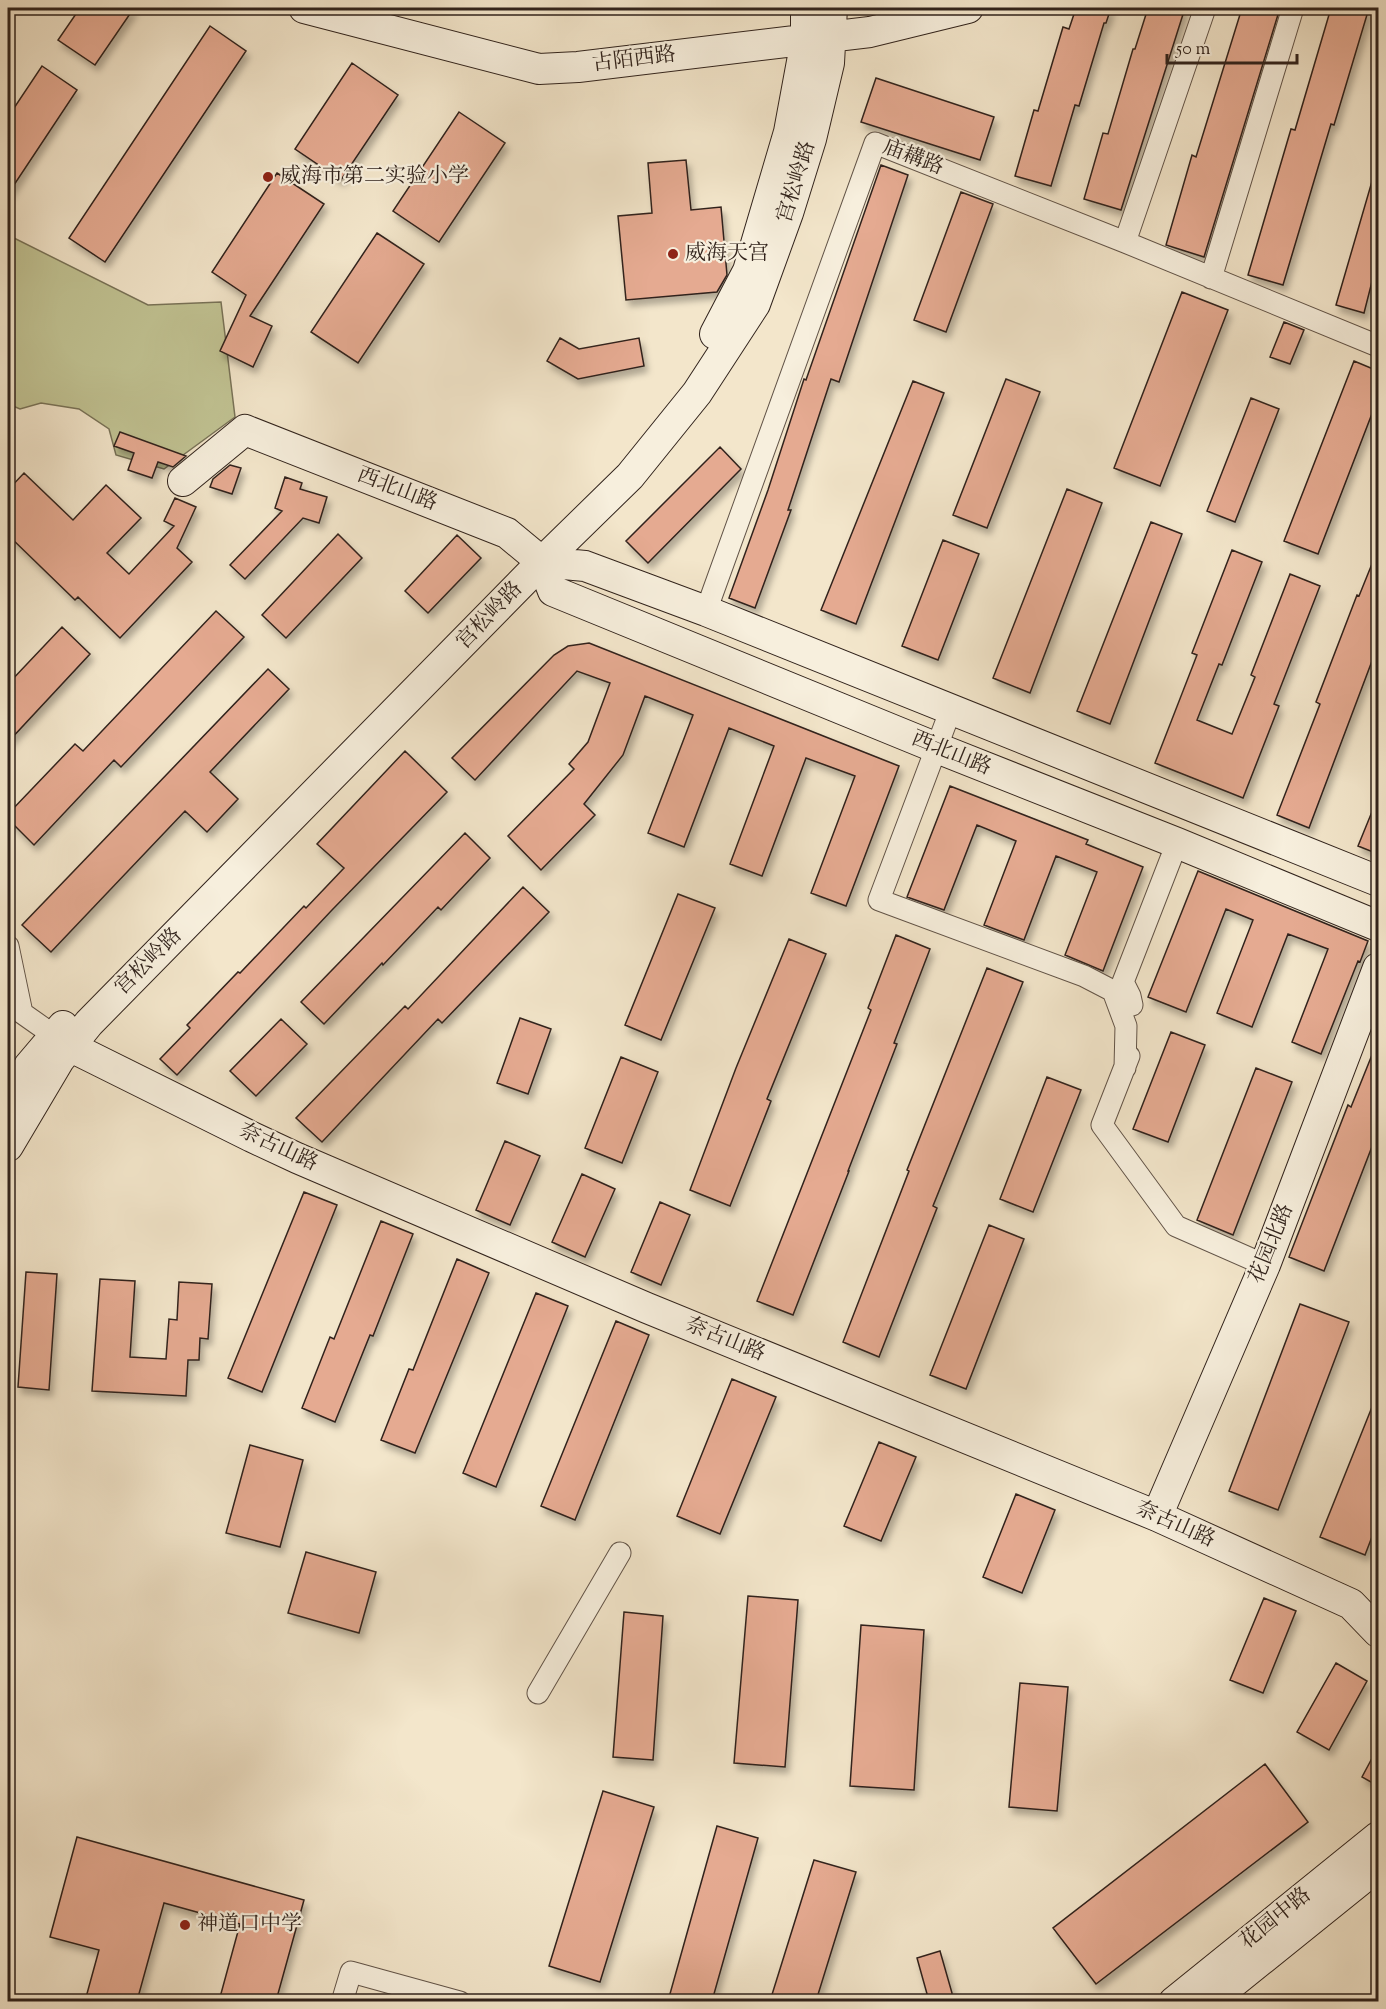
<svg xmlns="http://www.w3.org/2000/svg" width="1386" height="2009" font-family="'Sorts Mill Goudy','Noto Serif SC',serif">
  <defs>
    <filter id="shadow"><feDropShadow dx="3.5" dy="6" stdDeviation="3" flood-color="#0004"/></filter>
  </defs>
  <rect width="100%" height="100%" fill="#f3e6cb"/>
  <filter id="stains"><feTurbulence type="fractalNoise" baseFrequency=".00333" numOctaves="4"/><feColorMatrix values="0 0 0 0 .2 0 0 0 0 .09 0 0 0 0 .02 0 0 0 .5 -.17"/></filter>
  <radialGradient id="worn" r=".72"><stop offset=".6" stop-color="#630" stop-opacity="0"/><stop offset="1" stop-color="#630" stop-opacity=".3"/></radialGradient>
  <!-- green -->
  <path fill="#c1c393" stroke="#797358" stroke-width="1.5" d="M8,237L14,238L148,305L221,302L235,417L164,469L116,455L109,429L79,409L41,403L20,409L8,404Z"/>
  <!-- building -->
  <path fill="#e5aa91" stroke="#31231c" stroke-width="1.5" filter="url(#shadow)" d="M80,8H134L95,65L58,40Z
    M1076,8H1111L1106,23H1104L1079,106L1075,105L1051,186L1015,176L1034,110L1038,111L1063,27L1069,29Z
    M1148,8H1185L1121,210L1084,199L1103,133L1108,134L1133,49H1135Z
    M1242,8H1280L1204,257L1166,245L1192,155L1196,157Z
    M1331,8H1369L1334,125L1331,124L1283,285L1248,275L1291,129L1295,130Z
    M210,26L246,51L105,262L69,238Z
    M352,63L398,95L341,180L295,149Z
    M42,66L77,90L8,194V117Z
    M876,78L994,117L980,160L861,122Z
    M459,112L505,143L439,242L393,211Z
    M686,160L691,210L721,207L727,275L717,292L626,300L618,216L652,213L648,163Z
    M881,165L908,175L839,382L831,379L788,510H791L755,608L729,598L768,490L804,379L806,380Z
    M1375,171H1378V258L1364,313L1336,305Z
    M277,173L324,204L250,316L272,326L253,367L220,351L246,295L212,272Z
    M961,192L993,204L946,332L914,320Z
    M377,233L424,264L358,363L311,332Z
    M1182,292L1228,310L1160,486L1114,468Z
    M1284,322L1304,330L1290,364L1270,357Z
    M560,338L579,349L639,338L644,366L578,379L547,361Z
    M1354,361L1378,371V398L1318,554L1284,541Z
    M1006,379L1040,392L987,528L953,515Z
    M913,381L944,393L856,624L821,610Z
    M1251,398L1279,409L1235,522L1207,511Z
    M120,432L186,456L173,467L158,462L152,478L128,470L134,453L114,446Z
    M720,447L741,469L648,563L626,541Z
    M230,465L241,468L232,494L210,487L213,479Z
    M24,473L73,520L106,485L141,518L107,553L129,574L174,526L164,521L175,498L196,507L177,548L192,562L120,638L78,597L75,600L8,535V490Z
    M285,477L302,483L300,489L327,497L319,523L303,518L245,579L230,565L282,511L275,508Z
    M1067,489L1102,503L1030,693L993,678Z
    M1151,522L1182,534L1110,724L1077,711Z
    M338,534L362,558L286,638L262,615Z
    M457,535L481,558L428,613L405,591Z
    M943,540L979,554L938,660L902,646Z
    M1378,549V645L1309,828L1277,815L1320,704L1316,702L1357,595L1359,596Z
    M1232,550L1262,562L1222,665L1219,664L1197,720L1232,734L1255,677L1251,675L1290,574L1320,586L1274,704L1279,706L1243,798L1155,763L1197,655L1192,653Z
    M216,611L244,637L121,767L114,760L34,845L8,819V814L75,744L83,751Z
    M62,627L90,654L8,742V684Z
    M589,643L899,766L846,906L811,893L855,776L806,758L762,876L730,864L774,746L729,728L684,847L648,833L693,715L645,696L623,755L584,804L595,815L541,870L508,836L574,769L569,764L588,742L610,683L577,671L475,780L452,758L554,655L568,646Z
    M268,669L289,689L210,772L238,799L207,832L185,811L51,952L22,925Z
    M405,751L447,792L332,910L177,1075L160,1059L190,1028L187,1025L238,972L240,973L304,906L306,908L344,868L317,844Z
    M950,786L1088,840L1086,844L1143,867L1103,971L1065,955L1097,872L1056,856L1024,940L984,925L1016,841L977,825L944,910L907,897Z
    M1378,797V854L1358,846Z
    M465,833L490,858L441,910L438,907L383,965L382,963L324,1024L301,1002Z
    M1198,871L1368,941L1360,962L1358,961L1321,1054L1292,1042L1328,949L1288,934L1252,1027L1217,1013L1253,920L1226,909L1186,1012L1148,997Z
    M523,887L549,912L442,1023L438,1019L322,1142L296,1118L405,1006L408,1009Z
    M678,894L715,908L661,1040L625,1025Z
    M896,935L930,949L894,1043L897,1044L848,1171H849L793,1315L757,1301L871,1010L868,1008Z
    M789,939L826,954L767,1099L771,1101L730,1206L690,1190L736,1068Z
    M987,968L1023,982L933,1206L937,1208L879,1357L843,1342L909,1171L907,1170Z
    M520,1018L551,1029L528,1094L497,1083Z
    M281,1019L307,1044L256,1096L230,1071Z
    M1171,1032L1205,1045L1168,1142L1133,1129Z
    M1378,1040V1131L1324,1271L1289,1257L1348,1105L1351,1107Z
    M621,1057L658,1072L622,1163L585,1148Z
    M1256,1068L1292,1082L1233,1235L1197,1220Z
    M1047,1077L1081,1090L1033,1212L1000,1199Z
    M505,1141L540,1156L510,1225L476,1210Z
    M582,1174L615,1189L585,1257L552,1242Z
    M304,1192L337,1205L262,1392L228,1378Z
    M660,1202L690,1215L661,1285L631,1272Z
    M381,1221L413,1234L373,1336L370,1335L335,1422L302,1408L330,1337L334,1339Z
    M989,1225L1024,1239L966,1389L930,1375Z
    M457,1259L489,1273L415,1453L381,1440L409,1369L413,1370Z
    M26,1272L57,1274L49,1390L18,1387Z
    M100,1279L135,1281L130,1357L166,1359L169,1319L177,1320L179,1282L212,1284L208,1339L200,1338L199,1360H188L186,1396L92,1391Z
    M536,1293L568,1306L496,1487L463,1473Z
    M1300,1304L1349,1322L1278,1510L1229,1491Z
    M616,1321L649,1335L575,1520L541,1506Z
    M732,1379L776,1397L720,1534L677,1516Z
    M1378,1392V1521L1365,1555L1320,1537Z
    M879,1442L916,1457L881,1541L844,1526Z
    M250,1445L303,1460L280,1547L226,1533Z
    M1016,1494L1055,1510L1022,1593L983,1577Z
    M306,1552L376,1572L359,1633L288,1613Z
    M748,1596L798,1600L785,1767L734,1763Z
    M1264,1598L1296,1611L1263,1693L1230,1680Z
    M624,1612L663,1616L653,1760L613,1757Z
    M861,1625L924,1630L914,1790L850,1786Z
    M1336,1663L1367,1681L1329,1750L1297,1732Z
    M1020,1683L1068,1687L1057,1811L1009,1807Z
    M1378,1747V1786L1362,1777Z
    M1265,1764L1308,1822L1096,1984L1053,1928Z
    M603,1791L654,1807L600,1982L549,1966Z
    M717,1826L758,1838L712,2001H668Z
    M77,1837L304,1900L276,2001H219L240,1924L164,1903L137,2001H85L99,1950L50,1937Z
    M814,1860L856,1872L816,2001H770Z
    M940,1951L952,1993L951,2001H929L917,1958Z"/>
  <g fill="none" stroke-linecap="round" stroke-linejoin="round">
    <!-- street casing -->
    <g stroke="#625448" stroke-width="23">
      <path id="street" d="M1125,242L1205,8
        M1211,278L1293,8
        M706,611L875,143L1125,242L1378,346
        M951,709L879,900L1084,976L1113,991L1126,1026L1125,1068
        M8,946L22,1013L66,1044
        M1132,1005L1130,996L1123,982L1177,843
        M1129,1056L1102,1125L1176,1226L1265,1265
        M538,1693L620,1553
        M342,2002L351,1972L460,2002"/>
    </g>
    <!-- secondary casing -->
    <g stroke="#31231c" stroke-width="32">
      <path id="secondary" d="M304,8L539,69L578,67L870,32L968,8
        M715,334L748,271L789,132L806,40V8
        M183,481L245,430L507,533L542,562L553,591L937,748L1177,843L1378,926
        M542,562L585,566L706,611L1378,881
        M69,1046L252,1137L297,1158L647,1308L1157,1516L1351,1604L1378,1632
        M8,1105L29,1066L63,1026
        M8,1146L59,1060L89,1023L542,562L630,476L697,393L755,304L788,213L811,139L829,63L832,8
        M1157,1516L1265,1265L1378,968
        M1174,2002L1378,1837
        M1209,2002L1378,1866"/>
    </g>
    <!-- street -->
    <use href="#street" stroke="#f7efdd" stroke-width="21"/>
    <!-- secondary -->
    <use href="#secondary" stroke="#f7efdd" stroke-width="30"/>
  </g>
  <!-- markers -->
  <g fill="#8f2418" stroke="#f7efdd" stroke-width="2">
    <circle cx="268" cy="177" r="6"/>
    <circle cx="673" cy="254" r="6"/>
    <circle cx="185" cy="1925" r="6"/>
  </g>
  <g text-anchor="middle" dominant-baseline="central" stroke-width="4.5" stroke-linejoin="round" paint-order="stroke">
    <!-- street labels -->
    <g font-size="21" fill="#31231c" stroke="#f7efdd">
      <text transform="translate(634 60) rotate(-7)">古陌西路</text>
      <text transform="translate(913 158) rotate(21)">庙耩路</text>
      <text transform="translate(797 182) rotate(-73)">宫松岭路</text>
      <text transform="translate(397 490) rotate(21)">西北山路</text>
      <text transform="translate(490 616) rotate(-46)">宫松岭路</text>
      <text transform="translate(951 754) rotate(22)">西北山路</text>
      <text transform="translate(149 962) rotate(-45)">宫松岭路</text>
      <text transform="translate(278 1148) rotate(25)">奈古山路</text>
      <text transform="translate(1272 1244) rotate(-68)">花园北路</text>
      <text transform="translate(725 1340) rotate(22)">奈古山路</text>
      <text transform="translate(1175 1525) rotate(24)">奈古山路</text>
      <text transform="translate(1276 1919) rotate(-39)">花园中路</text>
    </g>
    <!-- poi labels -->
    <g font-size="21" fill="#31231c" stroke="#f7efdd" text-anchor="start">
      <text x="280" y="177">威海市第二实验小学</text>
      <text x="685" y="254">威海天宫</text>
      <text x="197" y="1925">神道口中学</text>
    </g>
  </g>
  <!-- margin -->
  <rect width="1386" height="2009" fill="none" stroke="#f3e6cb" stroke-width="30"/>
  <rect x="9" y="9" width="1368" height="1991" fill="none" stroke="#31231c" stroke-width="3"/>
  <rect x="15" y="15" width="1356" height="1979" fill="none" stroke="#31231c" stroke-width="1.5"/>
  <!-- scale -->
  <path d="M1167 54v9h130v-9" fill="none" stroke="#31231c" stroke-width="3"/>
  <text x="1176" y="54" font-size="18" fill="#31231c" stroke="#f7efdd" stroke-width="4.5" paint-order="stroke">50 m</text>
  <rect width="100%" height="100%" filter="url(#stains)"/>
  <rect width="100%" height="100%" fill="url(#worn)"/>
</svg>
